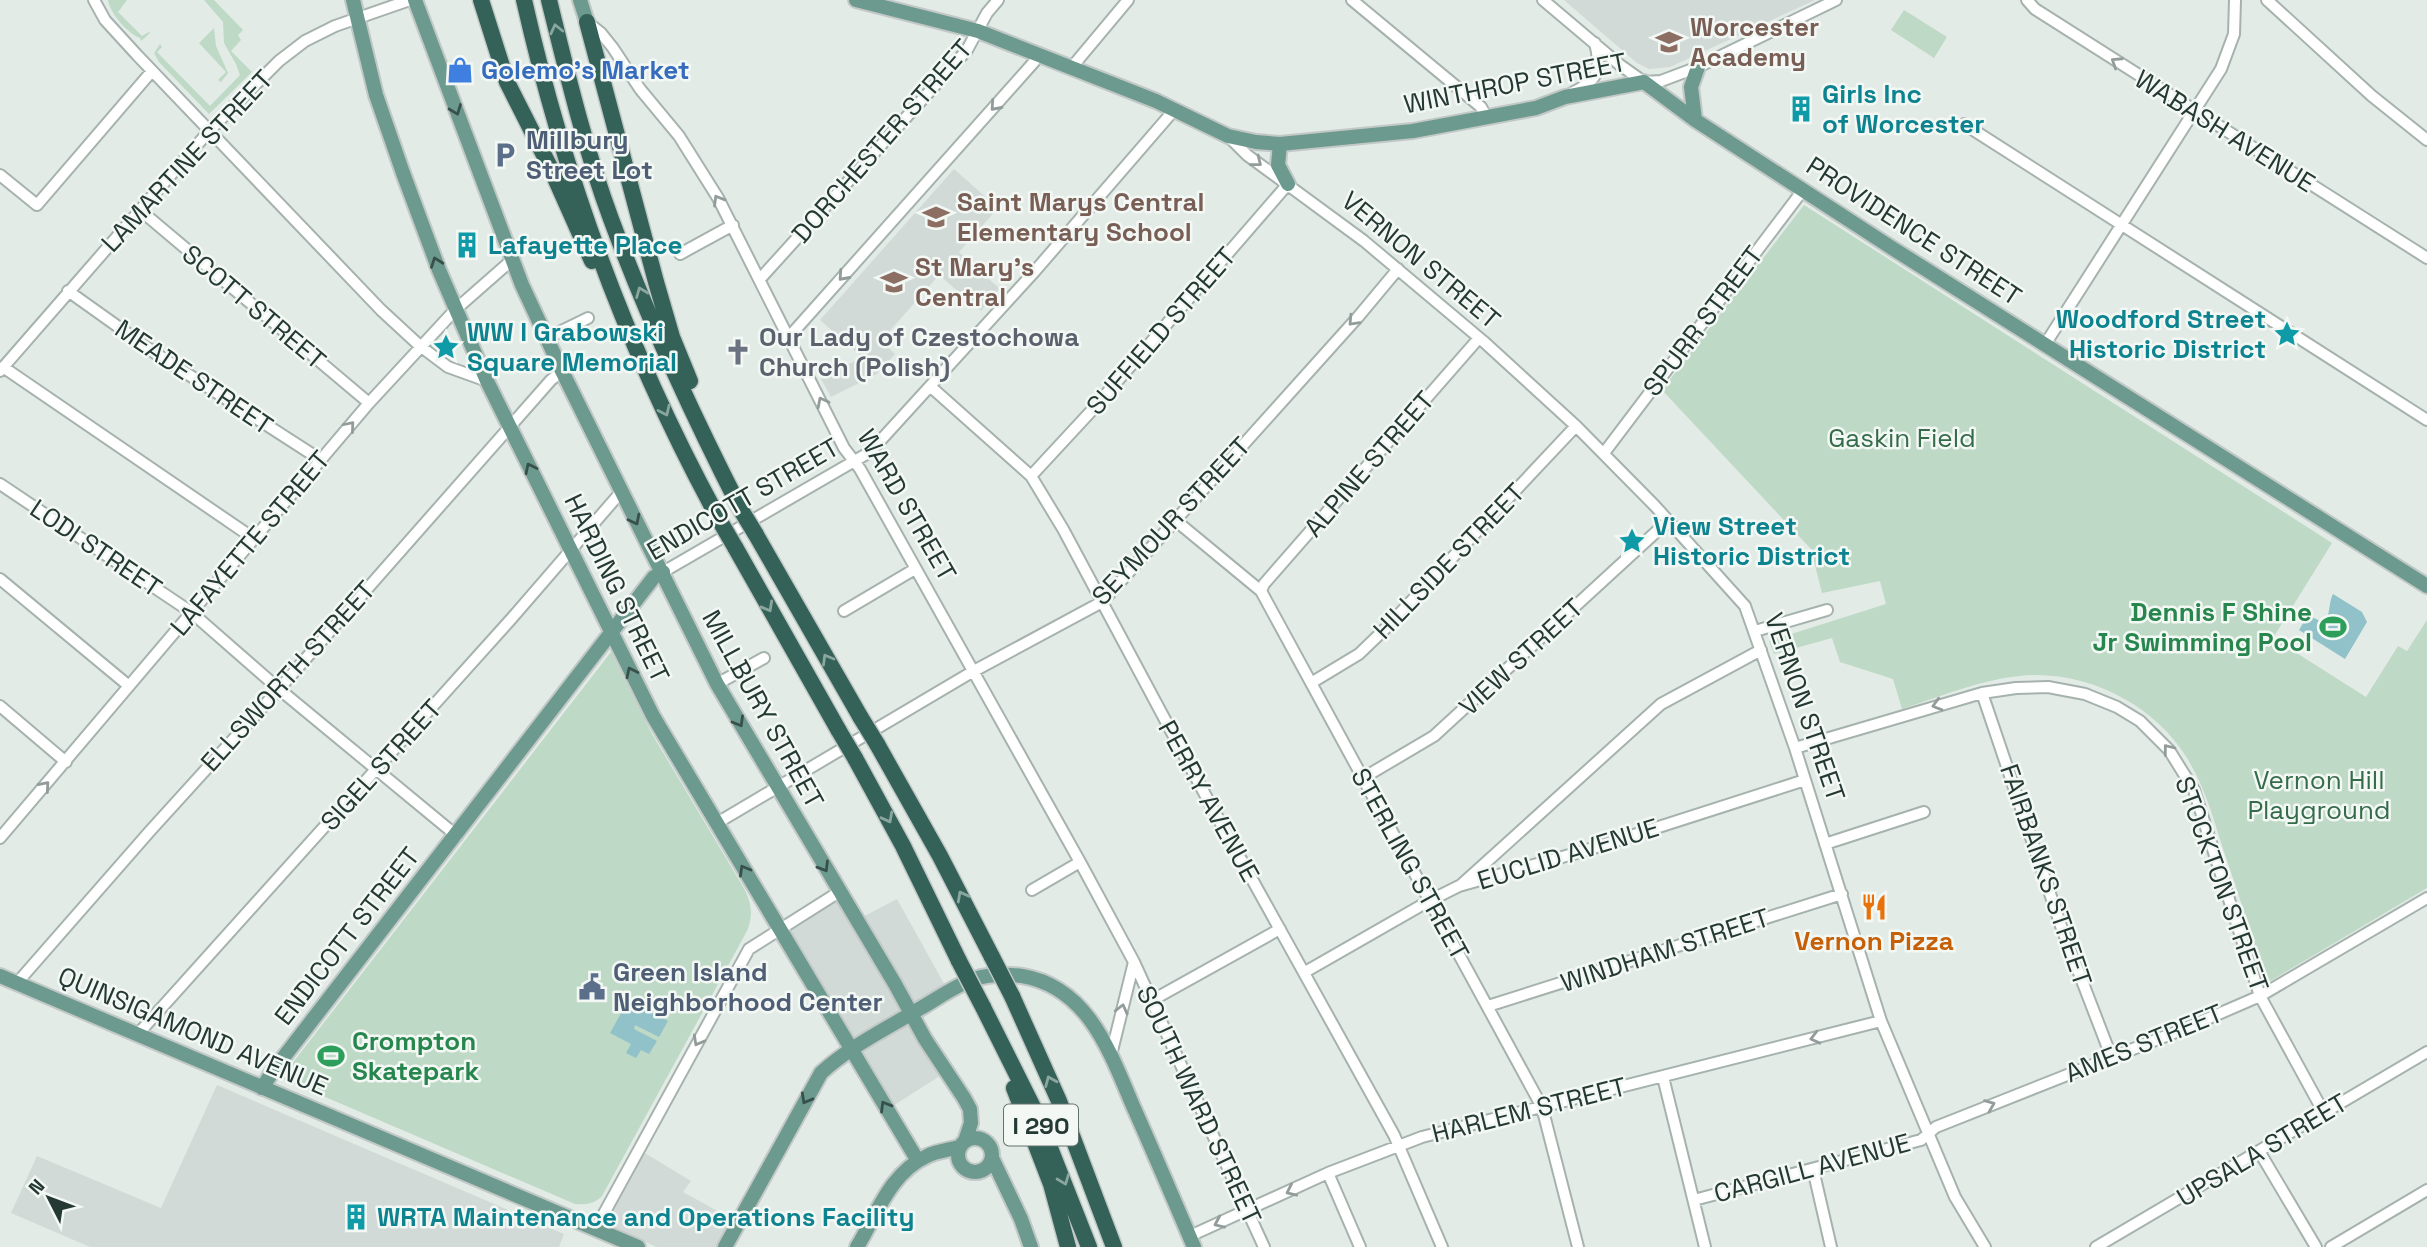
<svg xmlns="http://www.w3.org/2000/svg" width="2427" height="1247" font-family="'Space Grotesk',sans-serif">
  <rect width="100%" height="100%" fill="#e3ebe7"/>
  <!-- built -->
  <path fill="#d1dad6" d="M1564,0H1815L1670,67L1649,69L1637,63Z
    M954,169L998,208L959,252L1000,289L981,311L939,275L881,341L895,354L877,374L831,397L821,379L862,357L820,320Z
    M839,896L855,921L897,899L952,998L913,1025L943,1074L885,1111L776,933Z
    M217,1085L564,1234L559,1247H90L11,1213L37,1156L161,1208Z
    M643,1152L691,1181L683,1192L741,1224L729,1247H657L603,1224Z"/>
  <!-- green -->
  <path fill="#bed9c5" d="M108,0H127L118,12L142,36L149,32L150,33L141,41L140,38C127,33 110,13 108,0Z
    M204,0H214L243,30L238,35L241,40L231,51L252,72L209,114L159,62L154,53L160,44L162,47L157,52L210,106L240,75L236,64L224,43L223,22Z
    M1904,10L1947,37L1934,58L1891,30Z
    M214,28L216,46L228,73L221,82L218,80L226,72L199,43Z
    M1804,205L2332,543L2273,638L2366,697L2398,646L2407,651L2427,620V888L2267,983C2253,939 2239,895 2224,852C2214,820 2205,787 2187,758C2153,703 2084,669 2019,676C1979,680 1940,697 1902,709L1893,679L1840,662L1832,638L1774,654L1769,641L1886,604L1880,581L1822,593L1811,549L1662,390Z
    M611,652L652,734L745,890C752,905 753,916 747,931L602,1196C594,1204 586,1205 575,1204L281,1078Z"/>
  <!-- water -->
  <path fill="#91c1c9" d="M2333,594L2362,612L2367,622L2345,659L2299,630L2308,615L2324,623C2331,614 2328,604 2333,594Z
    M631,1004H638L668,1021L659,1037L635,1025L634,1029L657,1041L649,1054L641,1050L636,1058L626,1053L631,1044L610,1033L624,1008Z"/>
  <g fill="none" stroke-linecap="round" stroke-linejoin="round">
    <!-- minor casing -->
    <g stroke="#a6b2ae" stroke-width="14">
      <path id="minor" d="M94,0L105,20L137,55L381,310L420,346L448,367L487,381
        M1352,0L1481,107L1487,118
        M1543,0L1620,65L1644,82L1661,81L1698,67L1836,0
        M2027,0L2035,9L2427,258
        M2267,0L2372,96L2427,140
        M587,22L601,33L613,48L640,89L679,136L718,198L844,448L860,469L1080,862L1134,962L1264,1247
        M1072,67L1128,0
        M1572,93C1598,80 1602,71 1595,43
        M1964,124L2427,420
        M1228,136L1247,155L1364,241L1483,341L1576,426L1655,506L1745,606L1795,748L1881,1021L1955,1197L1985,1247
        M0,175L37,205L152,71
        M140,210L369,403
        M680,254L733,225
        M760,279L967,50L987,13L998,0
        M68,291L155,353L321,460
        M789,337L1034,62L1038,54
        M547,338L588,318
        M2046,343L2221,69L2234,34L2235,0
        M3,367L253,538
        M0,371L210,130L279,61L305,41L335,26L410,0
        M931,387L1031,476L1063,529L1208,800L1394,1135L1442,1247
        M1604,453L1803,190
        M1031,476L1094,408L1288,184
        M0,484L191,612L279,689L457,836
        M1175,520L1261,591L1542,1107L1578,1247
        M663,572L870,452L1035,271L1175,109
        M0,579L129,686
        M1261,591L1264,584L1479,338
        M844,611L915,569
        M1755,631L1827,610
        M1311,683L1359,654L1388,626L1576,426
        M717,684L764,658
        M1982,693L2061,926L2111,1056
        M0,706L66,762
        M1795,748L1982,693L2016,688L2048,687L2085,694L2117,707L2140,721L2169,750L2194,790L2260,996L2324,1113
        M1363,778L1434,736L1668,521
        M717,823L972,672L1102,602L1358,317L1398,269
        M0,838L369,403L455,310L513,259
        M1825,844L1924,812
        M1461,885L1661,704L1761,650
        M1032,890L1080,862
        M1305,972L1429,901L1459,886L1587,850L1805,780
        M17,983L150,831L279,689L551,380L562,371
        M1150,998L1158,997L1280,929
        M1488,1006L1842,894
        M138,1034L512,618L621,492
        M1111,1055L1134,962
        M1663,1077L1705,1247
        M2259,1151L2316,1247
        M1813,1169L1831,1247
        M1328,1173L1360,1247
        M1694,1200L1921,1140L1936,1127L2186,1028L2260,996L2427,898
        M596,1228L749,949L839,892
        M1190,1236L1328,1173L1422,1137L1881,1021
        M2096,1247L2427,1052
        M2331,1247L2427,1190"/>
    </g>
    <!-- major casing -->
    <g stroke="#c2c8c6" stroke-width="18">
      <path id="major" d="M353,0L376,95L403,173L439,270L487,381L653,716L918,1161
        M415,0L522,285L562,371L717,684L895,984L925,1039L964,1098L970,1109L971,1123L965,1141
        M580,0L587,22
        M856,0L978,31L1156,101L1228,136L1256,142L1280,144L1413,131L1536,108L1565,97L1644,82L1695,120L1892,248L2427,586
        M1695,120L1691,87L1698,67
        M1280,144L1278,165L1288,184
        M0,976L638,1247
        M262,1088L273,1071L654,577L663,572
        M958 1155a17 17 0 1 1 34 0a17 17 0 1 1-34 0Z
        M992,1158L1021,1219L1031,1247
        M725,1247L821,1073C849,1047 886,1029 919,1009C937,999 954,986 974,979C990,974 1006,974 1022,976C1088,987 1110,1052 1133,1106C1154,1153 1174,1200 1194,1247
        M857,1247C877,1214 890,1173 927,1156C937,1151 949,1150 959,1147"/>
    </g>
    <!-- highway casing -->
    <g stroke="#c2c8c6" stroke-width="19">
      <path id="highway" d="M481,0L507,82L551,169L592,261
        M524,0C565,182 631,359 721,523
        M549,0C567,73 585,149 611,219C648,319 693,416 741,510
        M587,22L656,282L672,337L690,381
        M755,533L861,718
        M735,547L839,731
        M877,744L940,856L992,957
        M855,758L903,846L959,961
        M1012,996L1059,1101L1114,1247
        M983,1007L1037,1115L1089,1247
        M1014,1088L1051,1184L1068,1247"/>
    </g>
    <!-- minor -->
    <use href="#minor" stroke="#fff" stroke-width="10"/>
    <!-- major -->
    <use href="#major" stroke="#6d9a8e" stroke-width="14"/>
    <!-- highway -->
    <use href="#highway" stroke="#346258" stroke-width="16"/>
    <!-- highway-bridge casing -->
    <g stroke="#c2c8c6" stroke-width="19" stroke-linecap="butt">
      <path id="highway-bridge" d="M741,510L755,533
        M721,523L735,547
        M861,718L877,744
        M839,731L855,758
        M992,957L1012,996
        M959,961L983,1007"/>
    </g>
    <!-- highway-bridge -->
    <use href="#highway-bridge" stroke="#346258" stroke-width="16"/>
  </g>
  <!-- one-way arrows -->
  <defs><path id="oneway-chevron" d="M-2-3.5L2.5 0L-2 3.5" fill="none" stroke-width="1.6" stroke-linecap="round" stroke-linejoin="round" transform="scale(1.75)"/></defs>
  <g stroke="#8aa69f">
    <use href="#oneway-chevron" transform="translate(556 29) rotate(-103)"/>
    <use href="#oneway-chevron" transform="translate(641 292) rotate(-112)"/>
    <use href="#oneway-chevron" transform="translate(665 411) rotate(65)"/>
    <use href="#oneway-chevron" transform="translate(768 607) rotate(61)"/>
    <use href="#oneway-chevron" transform="translate(827 659) rotate(-120)"/>
    <use href="#oneway-chevron" transform="translate(888 818) rotate(62)"/>
    <use href="#oneway-chevron" transform="translate(962 896) rotate(-118)"/>
    <use href="#oneway-chevron" transform="translate(1050 1081) rotate(-113)"/>
    <use href="#oneway-chevron" transform="translate(1064 1180) rotate(69)"/>
  </g>
  <g stroke="#929c9a">
    <use href="#oneway-chevron" transform="translate(2116 62) rotate(-147)"/>
    <use href="#oneway-chevron" transform="translate(995 106) rotate(132)"/>
    <use href="#oneway-chevron" transform="translate(1257 162) rotate(38)"/>
    <use href="#oneway-chevron" transform="translate(718 200) rotate(-121)"/>
    <use href="#oneway-chevron" transform="translate(843 276) rotate(132)"/>
    <use href="#oneway-chevron" transform="translate(1353 321) rotate(133)"/>
    <use href="#oneway-chevron" transform="translate(822 402) rotate(-117)"/>
    <use href="#oneway-chevron" transform="translate(350 426) rotate(-50)"/>
    <use href="#oneway-chevron" transform="translate(1937 705) rotate(164)"/>
    <use href="#oneway-chevron" transform="translate(2168 749) rotate(-128)"/>
    <use href="#oneway-chevron" transform="translate(45 786) rotate(-49)"/>
    <use href="#oneway-chevron" transform="translate(1122 1009) rotate(-76)"/>
    <use href="#oneway-chevron" transform="translate(1815 1038) rotate(166)"/>
    <use href="#oneway-chevron" transform="translate(698 1041) rotate(119)"/>
    <use href="#oneway-chevron" transform="translate(1990 1105) rotate(-22)"/>
    <use href="#oneway-chevron" transform="translate(1291 1191) rotate(155)"/>
    <use href="#oneway-chevron" transform="translate(1219 1223) rotate(156)"/>
  </g>
  <g stroke="#37514a">
    <use href="#oneway-chevron" transform="translate(456 110) rotate(69)"/>
    <use href="#oneway-chevron" transform="translate(436 262) rotate(-110)"/>
    <use href="#oneway-chevron" transform="translate(530 468) rotate(-116)"/>
    <use href="#oneway-chevron" transform="translate(635 520) rotate(63)"/>
    <use href="#oneway-chevron" transform="translate(631 672) rotate(-116)"/>
    <use href="#oneway-chevron" transform="translate(739 722) rotate(60)"/>
    <use href="#oneway-chevron" transform="translate(824 867) rotate(59)"/>
    <use href="#oneway-chevron" transform="translate(744 870) rotate(-120)"/>
    <use href="#oneway-chevron" transform="translate(806 1099) rotate(119)"/>
    <use href="#oneway-chevron" transform="translate(885 1106) rotate(-121)"/>
  </g>
  <!-- icons -->
  <defs>
    <g id="school-bare" transform="scale(2.1)"><path d="M0-5L7-2L0 1L-7-2ZM-4 1L0 2.5L4 1V4Q0 6-4 4Z" fill="#8d6e63" stroke="#f3f8f5" stroke-width="2.5" paint-order="stroke"/></g>
    <g id="shop-bare" transform="scale(2.1)"><path d="M-5-2.5h2.3a2.7 3.5 0 0 1 5.4 0H5L5.5 6h-11ZM-1.5-2.5h3a1.5 2.3 0 0 0-3 0Z" fill="#3f7fe0" stroke="#f3f8f5" stroke-width="2.5" paint-order="stroke"/></g>
    <g id="building-bare" transform="scale(2.1)"><path d="M-4-6H4V6H1V3H-1V6H-4ZM-2.5-4.3h1.7v1.8h-1.7ZM.8-4.3h1.7v1.8H.8ZM-2.5-1h1.7V.8h-1.7ZM.8-1h1.7V.8H.8Z" fill="#0f9aa8" stroke="#f3f8f5" stroke-width="2.5" paint-order="stroke"/></g>
    <g id="parking-bare" transform="scale(2.1)"><path d="M-3.5-5.5H1a3.5 3.5 0 0 1 0 7H-1V5.5H-3.5ZM-1-3.4V-.6H.8a1.4 1.4 0 0 0 0-2.8Z" fill="#5c6f8a" stroke="#f3f8f5" stroke-width="2.5" paint-order="stroke"/></g>
    <g id="sight-bare" transform="scale(2.1)"><path d="M0-6L1.8-2.2L6-1.7L2.9 1.2L3.7 5.4L0 3.3L-3.7 5.4L-2.9 1.2L-6-1.7L-1.8-2.2Z" fill="#0f9aa8" stroke="#f3f8f5" stroke-width="2.5" paint-order="stroke"/></g>
    <g id="church-bare" transform="scale(2.1)"><path d="M-1.2-6h2.4v3.5h3.3v2.4h-3.3V6h-2.4V-.1h-3.3v-2.4h3.3Z" fill="#6b7280" stroke="#f3f8f5" stroke-width="2.5" paint-order="stroke"/></g>
    <g id="stadium-bare" transform="scale(2.1)"><path d="M0-5a6.5 5 0 1 0 0 10a6.5 5 0 1 0 0-10ZM-3.5-1.8h7v3.6h-7Z" fill="#2e9e5b" stroke="#f3f8f5" stroke-width="2.5" paint-order="stroke"/></g>
    <g id="restaurant-bare" transform="scale(2.1)"><path d="M-5-6h1v4h1v-4h1v4h1v-4h1v5L-1.5 .5V6h-2V.5L-5-1ZM5-6V6H3V1.5H1.5Q1.5-4 5-6Z" fill="#e8710a" stroke="#f3f8f5" stroke-width="2.5" paint-order="stroke"/></g>
    <g id="civic-bare" transform="scale(2.1)"><path d="M-.6-6.5H3V-4.5H.6V-3L4-1V1h2V6H-6V1h2V-1L-.6-3ZM-1.2 2.5V6h2.4V2.5Z" fill="#5c6f8a" stroke="#f3f8f5" stroke-width="2.5" paint-order="stroke"/></g>
  </defs>
  <g fill-rule="evenodd">
    <use href="#school-bare" x="1669" y="42"/>
    <use href="#shop-bare" x="460" y="70"/>
    <use href="#building-bare" x="1801" y="109"/>
    <use href="#parking-bare" x="505" y="155"/>
    <use href="#school-bare" x="936" y="217"/>
    <use href="#building-bare" x="467" y="245"/>
    <use href="#school-bare" x="894" y="282"/>
    <use href="#sight-bare" x="2287" y="334"/>
    <use href="#sight-bare" x="446" y="347"/>
    <use href="#church-bare" x="738" y="352"/>
    <use href="#sight-bare" x="1632" y="541"/>
    <use href="#stadium-bare" x="2333" y="627"/>
    <use href="#restaurant-bare" x="1874" y="907"/>
    <use href="#civic-bare" x="592" y="987"/>
    <use href="#stadium-bare" x="331" y="1056"/>
    <use href="#building-bare" x="356" y="1217"/>
  </g>
  <g text-anchor="middle" dominant-baseline="central" stroke-width="5" stroke-linejoin="round" paint-order="stroke">
    <!-- shield labels -->
    <rect fill="#f3f8f5" stroke="#63726e" stroke-width="2" x="1004" y="1104.5" width="74" height="41" rx="5"/>
    <g font-size="24" font-weight="bold" fill="#253934">
      <text x="1041" y="1125">I 290</text>
    </g>
    <!-- education labels -->
    <g font-size="26" font-weight="bold" fill="#785e54" stroke="#f3f8f5" text-anchor="start">
      <text x="1690" y="27">Worcester<tspan x="1690" dy="30">Academy</tspan></text>
      <text x="957" y="202">Saint Marys Central<tspan x="957" dy="30">Elementary School</tspan></text>
      <text x="915" y="267">St Mary's<tspan x="915" dy="30">Central</tspan></text>
    </g>
    <!-- shop labels -->
    <g font-size="26" font-weight="bold" fill="#366cbe" stroke="#f3f8f5" text-anchor="start">
      <text x="481" y="70">Golemo's Market</text>
    </g>
    <!-- street labels -->
    <g font-size="26" fill="#253934" stroke="#f3f8f5">
      <text transform="translate(1515 83) rotate(-11)">WINTHROP STREET</text>
      <text transform="translate(2225 131) rotate(32)">WABASH AVENUE</text>
      <text transform="translate(882 141) rotate(-49)">DORCHESTER STREET</text>
      <text transform="translate(187 161) rotate(-47)">LAMARTINE STREET</text>
      <text transform="translate(1914 231) rotate(33)">PROVIDENCE STREET</text>
      <text transform="translate(1421 260) rotate(40)">VERNON STREET</text>
      <text transform="translate(254 307) rotate(40)">SCOTT STREET</text>
      <text transform="translate(1703 321) rotate(-53)">SPURR STREET</text>
      <text transform="translate(1161 331) rotate(-49)">SUFFIELD STREET</text>
      <text transform="translate(194 377) rotate(34)">MEADE STREET</text>
      <text transform="translate(1369 464) rotate(-49)">ALPINE STREET</text>
      <text transform="translate(743 499) rotate(-30)">ENDICOTT STREET</text>
      <text transform="translate(907 505) rotate(60)">WARD STREET</text>
      <text transform="translate(1171 521) rotate(-47)">SEYMOUR STREET</text>
      <text transform="translate(250 543) rotate(-50)">LAFAYETTE STREET</text>
      <text transform="translate(96 548) rotate(34)">LODI STREET</text>
      <text transform="translate(1449 561) rotate(-46)">HILLSIDE STREET</text>
      <text transform="translate(617 588) rotate(64)">HARDING STREET</text>
      <text transform="translate(1521 657) rotate(-43)">VIEW STREET</text>
      <text transform="translate(288 676) rotate(-48)">ELLSWORTH STREET</text>
      <text transform="translate(1805 707) rotate(71)">VERNON STREET</text>
      <text transform="translate(763 709) rotate(61)">MILLBURY STREET</text>
      <text transform="translate(381 765) rotate(-48)">SIGEL STREET</text>
      <text transform="translate(1209 801) rotate(61)">PERRY AVENUE</text>
      <text transform="translate(1568 854) rotate(-17)">EUCLID AVENUE</text>
      <text transform="translate(1410 864) rotate(61)">STERLING STREET</text>
      <text transform="translate(2046 875) rotate(71)">FAIRBANKS STREET</text>
      <text transform="translate(2222 884) rotate(70)">STOCKTON STREET</text>
      <text transform="translate(347 936) rotate(-52)">ENDICOTT STREET</text>
      <text transform="translate(1665 950) rotate(-18)">WINDHAM STREET</text>
      <text transform="translate(193 1031) rotate(23)">QUINSIGAMOND AVENUE</text>
      <text transform="translate(2144 1043) rotate(-22)">AMES STREET</text>
      <text transform="translate(1199 1105) rotate(65)">SOUTH WARD STREET</text>
      <text transform="translate(1529 1110) rotate(-14)">HARLEM STREET</text>
      <text transform="translate(2262 1150) rotate(-31)">UPSALA STREET</text>
      <text transform="translate(1812 1168) rotate(-15)">CARGILL AVENUE</text>
    </g>
    <!-- culture labels -->
    <g font-size="26" font-weight="bold" fill="#0d838f" stroke="#f3f8f5" text-anchor="start">
      <text x="1822" y="94">Girls Inc<tspan x="1822" dy="30">of Worcester</tspan></text>
      <text x="488" y="245">Lafayette Place</text>
      <text x="2266" y="319" text-anchor="end">Woodford Street<tspan x="2266" dy="30">Historic District</tspan></text>
      <text x="467" y="332">WW I Grabowski<tspan x="467" dy="30">Square Memorial</tspan></text>
      <text x="1653" y="526">View Street<tspan x="1653" dy="30">Historic District</tspan></text>
      <text x="377" y="1217">WRTA Maintenance and Operations Facility</text>
    </g>
    <!-- service labels -->
    <g font-size="26" font-weight="bold" fill="#4e5e75" stroke="#f3f8f5" text-anchor="start">
      <text x="526" y="140">Millbury<tspan x="526" dy="30">Street Lot</tspan></text>
      <text x="613" y="972">Green Island<tspan x="613" dy="30">Neighborhood Center</tspan></text>
    </g>
    <!-- worship labels -->
    <g font-size="26" font-weight="bold" fill="#5b616d" stroke="#f3f8f5" text-anchor="start">
      <text x="759" y="337">Our Lady of Czestochowa<tspan x="759" dy="30">Church (Polish)</tspan></text>
    </g>
    <!-- park labels -->
    <g font-size="26" fill="#346b49" stroke="#f3f8f5">
      <text x="1902" y="438">Gaskin Field</text>
      <text x="2319" y="780">Vernon Hill<tspan x="2319" dy="30">Playground</tspan></text>
    </g>
    <!-- leisure labels -->
    <g font-size="26" font-weight="bold" fill="#27864d" stroke="#f3f8f5" text-anchor="end">
      <text x="2312" y="612">Dennis F Shine<tspan x="2312" dy="30">Jr Swimming Pool</tspan></text>
      <text x="352" y="1041" text-anchor="start">Crompton<tspan x="352" dy="30">Skatepark</tspan></text>
    </g>
    <!-- food labels -->
    <g font-size="26" font-weight="bold" fill="#c56008" stroke="#f3f8f5">
      <text x="1874" y="941">Vernon Pizza</text>
    </g>
  </g>
  <!-- north arrow -->
  <g transform="translate(49 1198) rotate(312)" stroke="#f3f8f5" stroke-width="5" paint-order="stroke">
  <path d="M0-5L12 26L0 18L-12 26Z" fill="#253934"/>
  <text y="-10" font-size="19" font-weight="bold" text-anchor="middle" fill="#253934">N</text>
  </g>
</svg>
